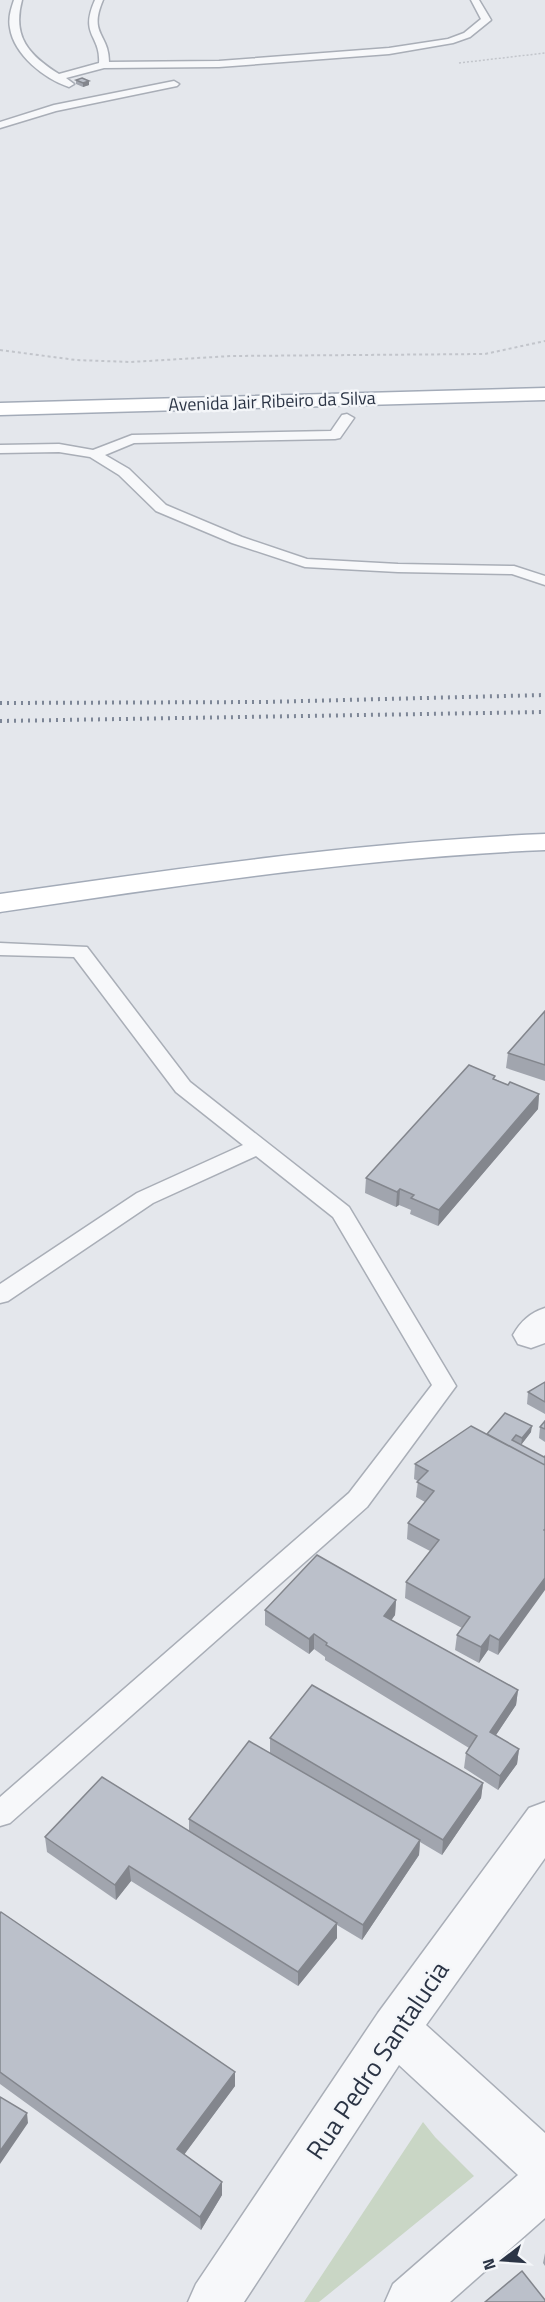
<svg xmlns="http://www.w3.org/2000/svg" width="545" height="2302" font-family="'Titillium Web',sans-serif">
  <rect width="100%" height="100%" fill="#e4e7ec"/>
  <!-- green -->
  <path fill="#c9d6c5" d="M423,2122L435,2137L474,2176L319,2302H304Z"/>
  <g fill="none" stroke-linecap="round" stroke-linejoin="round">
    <!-- lane casing -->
    <g stroke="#a9aeb7" stroke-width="3">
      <path id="lane" d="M14,0H22C12,37 29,55 59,74L99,63C101,35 79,36 95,0H103C88,35 109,33 109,62L219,61L389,48L448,39L464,33L481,19L471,0H479L491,20L470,37L453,43L389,54L219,67L104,68L66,78L74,84L69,87C45,79 14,55 10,28C8,18 11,9 14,0Z
        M174,81L179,84L177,86L56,111L0,128V122L54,105Z
        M347,414L354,418L340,438L335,439L134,443L105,455L129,469L166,505L242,537L307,559L398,564L514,566L545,576V585L512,574L398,572L305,567L232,543L156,511L119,475L90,457L59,452L0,453V445L59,444L93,450L132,435L331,431L342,415Z
        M0,943L87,947L190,1082L349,1207L456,1386L367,1507L10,1823L0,1826V1797L349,1493L432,1385L333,1217L256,1156L153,1203L8,1301L0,1303V1284L137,1193L243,1145L176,1092L74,957L0,955Z"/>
    </g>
    <!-- street casing -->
    <g stroke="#a9aeb7" stroke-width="3">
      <path id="street" d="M545,1308V1343L531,1348L518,1344L513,1335C521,1321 530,1313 545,1308Z
        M545,1802V1858L426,2025L545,2133V2218L450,2302H385L393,2284L518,2175L399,2065L244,2302H188L196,2284L378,2013L529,1808Z"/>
    </g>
    <!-- primary casing -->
    <g stroke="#a3abb8" stroke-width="3">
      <path id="primary" d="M545,388V400L0,415V403Z
        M545,834V850C361,858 181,885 0,912V894C181,868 362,842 545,834Z"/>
    </g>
    <!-- path-far1 -->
    <path stroke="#c2c5cb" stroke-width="1.5" stroke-dasharray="2 2" stroke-linecap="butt" d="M459,63L545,53"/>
    <!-- path -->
    <path stroke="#c2c5cb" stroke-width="2" stroke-dasharray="3 3" stroke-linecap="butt" d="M0,350L76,360L131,362L231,356L485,354L545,341"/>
    <!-- lane -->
    <use href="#lane" fill="#f7f8fa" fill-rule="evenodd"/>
    <!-- street -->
    <use href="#street" fill="#f7f8fa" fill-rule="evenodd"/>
    <!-- primary -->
    <use href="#primary" fill="#fff" fill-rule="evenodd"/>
    <!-- rail -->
    <path stroke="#7d8696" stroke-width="4" stroke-dasharray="2 5" stroke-linecap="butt" d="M0,703L264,702L545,695
      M0,721L545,712"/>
  </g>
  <!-- wall -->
  <path fill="#a1a5ae" d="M76,80L89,81V85L83,87L76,84Z
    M545,1011V1081L506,1068L508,1053Z
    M495,1079L508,1085L539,1094L538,1109L438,1226L410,1214L411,1210L399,1205L396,1207L365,1193L366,1178Z
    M545,1382V1414L527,1404L528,1392Z
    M545,1421V1442L539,1438L540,1427Z
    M531,1432L521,1445L544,1457L498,1655L488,1650L479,1663L455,1650L457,1635L462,1628L405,1598L406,1582L430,1551L407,1539L408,1523L425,1502L416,1497L418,1481L414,1479L415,1464L487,1434Z
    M396,1600L395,1615L391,1620L518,1690L516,1705L496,1735L519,1749L517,1764L498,1790L464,1768L466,1753L469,1748L325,1660V1657L314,1649L309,1654L265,1625V1610Z
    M270,1738L483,1783L481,1798L442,1855L420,1842L419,1855L362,1940L337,1925V1938L298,1986L131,1881L116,1900L47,1852L45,1837L189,1831V1819L270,1753Z
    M0,1914L235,2086L184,2154L222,2182V2195L201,2230L0,2084Z
    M545,2253V2266L543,2263Z"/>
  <!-- shaded-wall -->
  <path fill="#83868d" d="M89,81V85L83,87V83Z
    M539,1094L538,1109L438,1226L439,1210Z
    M400,1189L399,1205L396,1207L397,1192Z
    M532,1426L531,1432L521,1445L522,1438Z
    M545,1578V1590L498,1655L499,1640Z
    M396,1600L395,1615L383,1632L384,1616Z
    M314,1634V1649L309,1654V1639Z
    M490,1635L488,1650L479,1663L481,1647Z
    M518,1690L516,1705L488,1747L490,1732Z
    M519,1749L517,1764L498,1790L500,1776Z
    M483,1783L481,1798L442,1855L443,1840Z
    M420,1840L419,1855L362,1940L363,1925Z
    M129,1866L131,1881L116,1900L115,1885Z
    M337,1923V1938L298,1986V1972Z
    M235,2072V2086L178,2163L177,2149Z
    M27,2113L28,2123L0,2164V2151Z
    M222,2182V2195L201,2230L200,2217Z"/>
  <!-- building -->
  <path fill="#bbc0ca" stroke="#83868d" stroke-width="1.5" d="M82,78L89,81L83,83L76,80Z
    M545,1011V1065L508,1053Z
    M469,1065L495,1076L493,1079L508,1085L510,1082L539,1094L439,1210L411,1198L414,1195L400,1189L397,1192L366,1178Z
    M545,1382V1402L528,1392Z
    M505,1413L532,1426L522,1438L516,1435L512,1440L544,1457L545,1456V1465L487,1434Z
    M545,1421V1429L540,1427Z
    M471,1426L545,1465V1529L544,1530L545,1531V1578L499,1640L490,1635L481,1647L457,1635L470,1617L406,1582L439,1540L408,1523L434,1491L417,1482L428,1471L415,1464Z
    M317,1555L396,1600L384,1616L518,1690L490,1732L519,1749L500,1776L466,1753L477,1736L326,1645L327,1643L314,1634L309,1639L265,1610Z
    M312,1685L483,1783L443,1840L270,1738Z
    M249,1741L420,1840L363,1925L189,1819Z
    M102,1777L337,1923L298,1972L129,1866L115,1885L45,1837Z
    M1,1912L235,2072L177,2149L222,2182L200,2217L0,2072V1914Z
    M0,2097L27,2113L0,2151Z
    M522,2271L545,2300V2302H485Z"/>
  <g text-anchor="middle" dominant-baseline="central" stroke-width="5" stroke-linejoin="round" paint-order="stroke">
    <!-- far-street labels -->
    <g font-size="18" fill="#2b3445" stroke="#f4f6f9">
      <text transform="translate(272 401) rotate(-2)">Avenida Jair Ribeiro da Silva</text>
    </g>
    <!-- near-street labels -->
    <g font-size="26" fill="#2b3445" stroke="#f4f6f9">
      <text transform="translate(377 2060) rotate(-56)">Rua Pedro Santalucia</text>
    </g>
  </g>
  <!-- north arrow -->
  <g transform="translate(503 2260) rotate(253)" stroke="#f4f6f9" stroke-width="4.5" paint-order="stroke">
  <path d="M0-4.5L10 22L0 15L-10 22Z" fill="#2b3445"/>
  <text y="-9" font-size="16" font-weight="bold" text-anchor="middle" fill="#2b3445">N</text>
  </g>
</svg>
